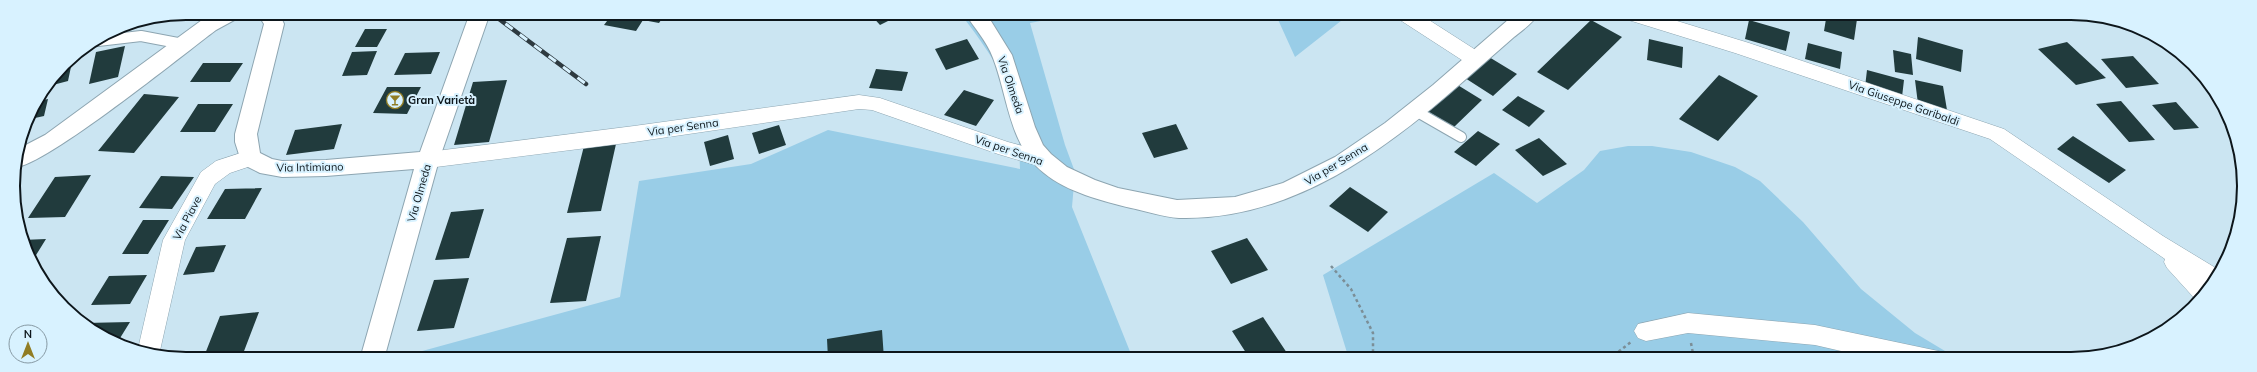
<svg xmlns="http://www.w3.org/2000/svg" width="2257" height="372" font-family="Mulish,sans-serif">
  <rect width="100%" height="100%" fill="#cbe5f2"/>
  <!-- green -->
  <path fill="#99cde7" d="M960,13H1061L1062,17L1030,23L1065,145L1075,172L1072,207L1133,359H393L620,297L639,181L751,164L828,130L1020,169C1019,145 1021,116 1011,93C999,65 979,38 960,13Z
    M1275,13H1351L1295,57Z
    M1628,146H1652L1691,152L1735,167L1760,181L1803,222L1861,289L1915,333L1945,351L1995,359H1349L1323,275L1494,173L1537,203L1584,170L1600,151Z"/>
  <!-- building -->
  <path fill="#213b3d" d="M613,13H666L659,23L643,20L636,31L604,25Z
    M869,13H904L880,25Z
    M1777,13H1804L1802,21Z
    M1827,13H1836L1857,19L1854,40L1824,31Z
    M1591,20L1622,37L1568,90L1537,72Z
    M1749,20L1790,32L1786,51L1745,39Z
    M365,29H387L377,47H355Z
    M1918,37L1963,50L1961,72L1916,59Z
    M967,39L979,59L946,70L935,49Z
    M1649,39L1683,47L1682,68L1647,60Z
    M2067,42L2106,78L2076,85L2038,49Z
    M1808,43L1842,52L1840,69L1805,59Z
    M125,46L118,77L89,84L96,52Z
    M1893,50L1911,54L1913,75L1895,72Z
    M377,51L367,75L342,76L352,52Z
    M440,52L431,74L394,75L405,53Z
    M2133,56L2159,84L2126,88L2101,59Z
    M1489,57L1517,74L1493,96L1465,78Z
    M72,62L68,81L49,86L64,64Z
    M203,63H243L230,82H190Z
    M876,69L908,72L902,91L869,88Z
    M1867,70L1904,80L1902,97L1865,87Z
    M1719,75L1758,96L1718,141L1679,119Z
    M507,80L489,142L454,145L473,82Z
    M1915,80L1943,86L1947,110L1918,104Z
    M1456,84L1482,100L1454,127L1427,111Z
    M387,87H421L407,114L373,113Z
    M964,90L994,100L976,126L944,115Z
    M144,94L179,97L134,153L98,151Z
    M1518,96L1545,111L1529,127L1502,110Z
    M48,99L44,116L26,120L39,101Z
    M2121,101L2155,140L2129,142L2096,104Z
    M2176,102L2199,128L2174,130L2152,105Z
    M198,104H233L215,132H180Z
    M342,124L334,149L286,155L295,130Z
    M1176,124L1188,149L1154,158L1142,133Z
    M779,125L786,145L759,154L752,133Z
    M1478,131L1500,144L1476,166L1454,152Z
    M728,135L734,159L710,166L704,142Z
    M2073,136L2126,170L2109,183L2057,149Z
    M1539,138L1567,164L1543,176L1515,150Z
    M616,144L601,211L567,213L584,146Z
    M91,175L65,217L28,218L55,177Z
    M161,176L194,177L172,209L139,208Z
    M1350,187L1388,212L1368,232L1329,206Z
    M262,188L245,219H207L225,189Z
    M484,209L469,258L435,260L451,212Z
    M143,220H169L148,254H122Z
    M601,236L586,301L550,303L567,238Z
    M1247,238L1268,270L1231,284L1211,251Z
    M46,239L33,260L22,240Z
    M226,245L214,272L183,275L196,247Z
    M147,275L130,304L91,305L109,276Z
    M469,278L454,328L417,331L434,280Z
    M259,312L241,359H203L220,316Z
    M1263,317L1291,359H1250L1232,331Z
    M130,322L117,343L109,341L85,323Z
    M882,330L884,359H828L827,339Z"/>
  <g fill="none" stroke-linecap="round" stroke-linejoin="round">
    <!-- lane casing -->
    <g stroke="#8da5b1" stroke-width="12">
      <path id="lane" d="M98,41L141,36L183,44
        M1414,110L1461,137"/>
    </g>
    <!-- street casing -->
    <g stroke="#8da5b1" stroke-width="1">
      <path id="street" d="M1395,13H1418L1482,54L1485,59L1482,64L1475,66L1468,64L1397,18Z
        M1620,13H1651L1749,43L2004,129L2163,236L2219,270L2199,300H2196L2167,268L2164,262L2165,259L1990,139L1735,53L1622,18Z
        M859,95L880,98L1008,142L1049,153L1052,159L1049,165L1042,167L998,154L872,110L859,109L634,142L428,168L421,166L418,160L421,154L428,152L634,126Z
        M250,150L257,152L260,158L257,164L230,173L215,184L185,240L159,355L138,349L163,240L201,172L216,161Z
        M1688,313L1815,325L1943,352L1947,359H1876L1815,345L1688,333L1646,341L1638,338L1634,331L1638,324Z"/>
    </g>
    <!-- secondary casing -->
    <g stroke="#8da5b1" stroke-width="2">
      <path id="secondary" d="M215,13H241L238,18L216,30C185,53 43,168 15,167L20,148L45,135L202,20Z
        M257,13H279L284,24L257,134L260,153L272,159L282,161L326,160L420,152L470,13H490L439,160L384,359H360L414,169L326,176L282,177L260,173L242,164L235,142V134L264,24Z
        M965,13H986L1012,55L1035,127L1043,145L1051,154L1067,167L1095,180L1118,188L1177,200L1235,197L1283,183L1335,157L1385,123L1433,85L1516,13H1539C1533,23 1523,30 1514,37C1498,51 1482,65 1466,79C1386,150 1291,221 1179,218C1163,217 1146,211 1131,208C1102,201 1067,192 1044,173C1009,146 1008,96 993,58C987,41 974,28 965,13Z"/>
    </g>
    <!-- path -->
    <path stroke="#7b8e97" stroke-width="2.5" stroke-dasharray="3 3" stroke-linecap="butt" d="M1331,266L1351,289L1373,333V359
      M1691,343L1694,359
      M1609,359L1631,342"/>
    <!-- lane -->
    <use href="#lane" stroke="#fff" stroke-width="10"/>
    <!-- street -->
    <use href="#street" fill="#fff" fill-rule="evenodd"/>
    <!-- secondary -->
    <use href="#secondary" fill="#fff" fill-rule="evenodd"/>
    <!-- rail casing -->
    <g stroke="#2e3a40" stroke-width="4.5">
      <path id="rail" d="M491,13L586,84"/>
    </g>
    <!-- rail -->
    <use href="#rail" stroke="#d8f2ff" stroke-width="3" stroke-dasharray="9" stroke-linecap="butt"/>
  </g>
  <!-- icons -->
  <defs>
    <g id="bar-ring" transform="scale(0.9)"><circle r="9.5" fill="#d8f2ff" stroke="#917d24" stroke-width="1.5"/><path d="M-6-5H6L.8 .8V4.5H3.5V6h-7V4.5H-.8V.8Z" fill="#917d24"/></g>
  </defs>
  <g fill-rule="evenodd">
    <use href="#bar-ring" x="395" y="100"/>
  </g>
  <g text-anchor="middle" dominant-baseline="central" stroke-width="4" stroke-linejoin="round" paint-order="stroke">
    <!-- street labels -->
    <g font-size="11" fill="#0d161b" stroke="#d8f2ff">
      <text transform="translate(1011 85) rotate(71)">Via Olmeda</text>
      <text transform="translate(1904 103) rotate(19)">Via Giuseppe Garibaldi</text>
      <text transform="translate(683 127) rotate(-8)">Via per Senna</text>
      <text transform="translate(1009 150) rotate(19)">Via per Senna</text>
      <text transform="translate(1336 164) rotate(-31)">Via per Senna</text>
      <text transform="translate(310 167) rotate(-1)">Via Intimiano</text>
      <text transform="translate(419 193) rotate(-74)">Via Olmeda</text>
      <text transform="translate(187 218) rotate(-62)">Via Piave</text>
    </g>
    <!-- poi labels -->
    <g font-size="11" font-weight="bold" fill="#0d161b" stroke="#d8f2ff" text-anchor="start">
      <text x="408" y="100">Gran Varietà</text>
    </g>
  </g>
  <!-- crop -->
  <path d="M0 0H2257V372H0ZM186 20H2071A166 166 0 0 1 2237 186V186A166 166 0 0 1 2071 352H186A166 166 0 0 1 20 186V186A166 166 0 0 1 186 20Z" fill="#d8f2ff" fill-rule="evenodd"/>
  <path fill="none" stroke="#0d161b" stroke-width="2" d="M186 20H2071A166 166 0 0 1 2237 186V186A166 166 0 0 1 2071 352H186A166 166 0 0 1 20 186V186A166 166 0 0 1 186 20Z"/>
  <!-- north arrow -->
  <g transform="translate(28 344)"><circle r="19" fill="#d8f2ff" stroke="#879aa4"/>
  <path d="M0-3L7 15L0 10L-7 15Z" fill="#917d24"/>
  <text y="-6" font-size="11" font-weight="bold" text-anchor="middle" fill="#0d161b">N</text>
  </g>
</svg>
